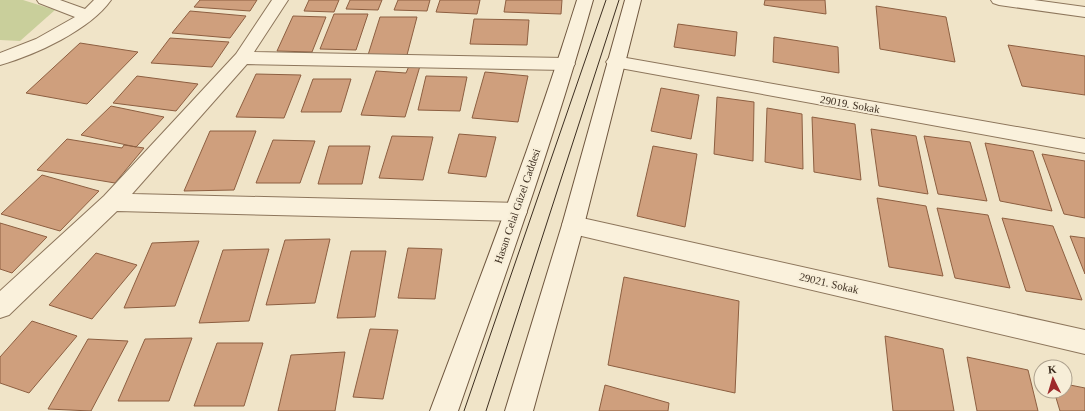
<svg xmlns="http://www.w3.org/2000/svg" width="1085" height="411" font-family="'Times New Roman',serif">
  <rect width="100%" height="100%" fill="#f0e4c8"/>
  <!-- green -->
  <path fill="#c9cf9b" d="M0,0H23L55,10L20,41L0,40Z"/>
  <!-- building -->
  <path fill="#cf9f7d" stroke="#8d5f41" d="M200,0H257L250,11L194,7Z
    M309,0H339L334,12L304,11Z
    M350,0H382L378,10L346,9Z
    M398,0H430L427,11L394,10Z
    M440,0H480L477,14L436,12Z
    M506,0H562L561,14L504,12Z
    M765,0H825L826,14L764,5Z
    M876,6L946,17L955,62L880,49Z
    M190,11L246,16L230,38L172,33Z
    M334,14H368L356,50L320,49Z
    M293,16L326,17L312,52L277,51Z
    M380,17H417L407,55H368Z
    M474,19L529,20L527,45L470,44Z
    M678,24L737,32L735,56L674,47Z
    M774,37L838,47L839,73L773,62Z
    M170,38L229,42L212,67L151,63Z
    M80,43L138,52L87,104L26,93Z
    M1008,45L1085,56V95L1022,86Z
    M409,66H420L405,117L361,115L376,71L406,73Z
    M485,72L528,76L518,122L472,118Z
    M256,74L301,75L284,118L236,117Z
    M137,76L198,84L176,111L113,103Z
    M426,76L467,77L460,111L418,110Z
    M313,79H351L341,112H301Z
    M661,88L699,95L691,139L651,131Z
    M717,97L754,102L753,161L714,154Z
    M111,106L164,117L136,147L81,135Z
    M767,108L802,114L803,169L765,162Z
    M812,117L855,124L861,180L814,172Z
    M871,129L916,136L928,194L879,186Z
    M210,131H256L234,190L184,191Z
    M459,134L496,137L486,177L448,173Z
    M392,136L433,137L423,180L379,178Z
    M924,136L970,142L987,201L938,194Z
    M67,139L122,148L124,145L144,148L115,183L37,170Z
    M273,140L315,141L300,183H256Z
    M985,143L1033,151L1052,211L1000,201Z
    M329,146H370L362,184H318Z
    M653,146L697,154L685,227L637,216Z
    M1042,154L1085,161V218L1064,214Z
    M42,175L99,191L60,231L1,214Z
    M877,198L926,206L943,276L889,267Z
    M937,208L988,215L1010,288L955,278Z
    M1002,218L1053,226L1082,300L1026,291Z
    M0,223L47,237L12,273L0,269Z
    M1070,236L1085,238V274Z
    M330,239L315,303L266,305L285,240Z
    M199,241L175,306L124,308L152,243Z
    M408,248L442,249L435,299L398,298Z
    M269,249L249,321L199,323L223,250Z
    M351,251H386L375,317L337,318Z
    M96,253L137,265L92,319L49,305Z
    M624,277L739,301L735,393L608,365Z
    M32,321L77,336L29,393L0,383V357Z
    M370,329L398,330L383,399L353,397Z
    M885,336L943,349L954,411H893Z
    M192,338L169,401H118L145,339Z
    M88,339L128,341L91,411L48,409Z
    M217,343H263L244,406H194Z
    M345,352L335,411H278L291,355Z
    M967,357L1028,370L1038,411H977Z
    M1065,384L1085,388V411H1060L1054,391H1065Z
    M605,385L669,403L668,411H599Z"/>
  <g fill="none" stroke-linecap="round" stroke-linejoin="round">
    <!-- minor casing -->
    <g stroke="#8d765c" stroke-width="2">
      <path id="minor" d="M37,0H60L85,9L94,0H111C90,30 35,55 0,65V53L36,39L75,17L39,3Z
        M272,0H288L254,52L566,58L572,60L575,64L572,68L566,70L247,64L132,194L516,203L524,206L527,212L524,218L516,221L117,211L9,315L0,318V291L104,196L236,54Z
        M991,0H1034L1085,7V17L999,5L993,3Z
        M615,56L1085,139V153L609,66L606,62L609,58Z
        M573,216L1085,330V354L573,234L565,232L562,225L565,218Z"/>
    </g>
    <!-- secondary casing -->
    <g stroke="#6f573f" stroke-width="2">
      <path id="secondary" d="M577,0H593C554,139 505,275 458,411H430C481,275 534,139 577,0Z
        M625,0H641L584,225L533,411H505L562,225Z"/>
    </g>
    <!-- minor -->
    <use href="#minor" fill="#faf1dc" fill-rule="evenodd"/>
    <!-- secondary -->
    <use href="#secondary" fill="#faf1dc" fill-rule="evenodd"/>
    <!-- tram -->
    <path stroke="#3d2e20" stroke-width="1" d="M464,411L606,0
      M486,411L619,0"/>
  </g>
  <g text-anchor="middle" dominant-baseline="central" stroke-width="4" stroke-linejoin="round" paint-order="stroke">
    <!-- street labels -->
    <g font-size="11" fill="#3d2e20" stroke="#f7eed8">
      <text transform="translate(850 104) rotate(10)">29019. Sokak</text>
      <text transform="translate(517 206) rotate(-71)">Hasan Celal Güzel Caddesi</text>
      <text transform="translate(829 283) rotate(13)">29021. Sokak</text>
    </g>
  </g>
  <!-- north arrow -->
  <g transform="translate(1053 379) rotate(355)"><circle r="19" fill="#f7eed8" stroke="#ada18e"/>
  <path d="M0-3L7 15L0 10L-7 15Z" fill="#9e2a2b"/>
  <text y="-6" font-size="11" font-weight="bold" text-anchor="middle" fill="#3d2e20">K</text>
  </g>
</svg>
